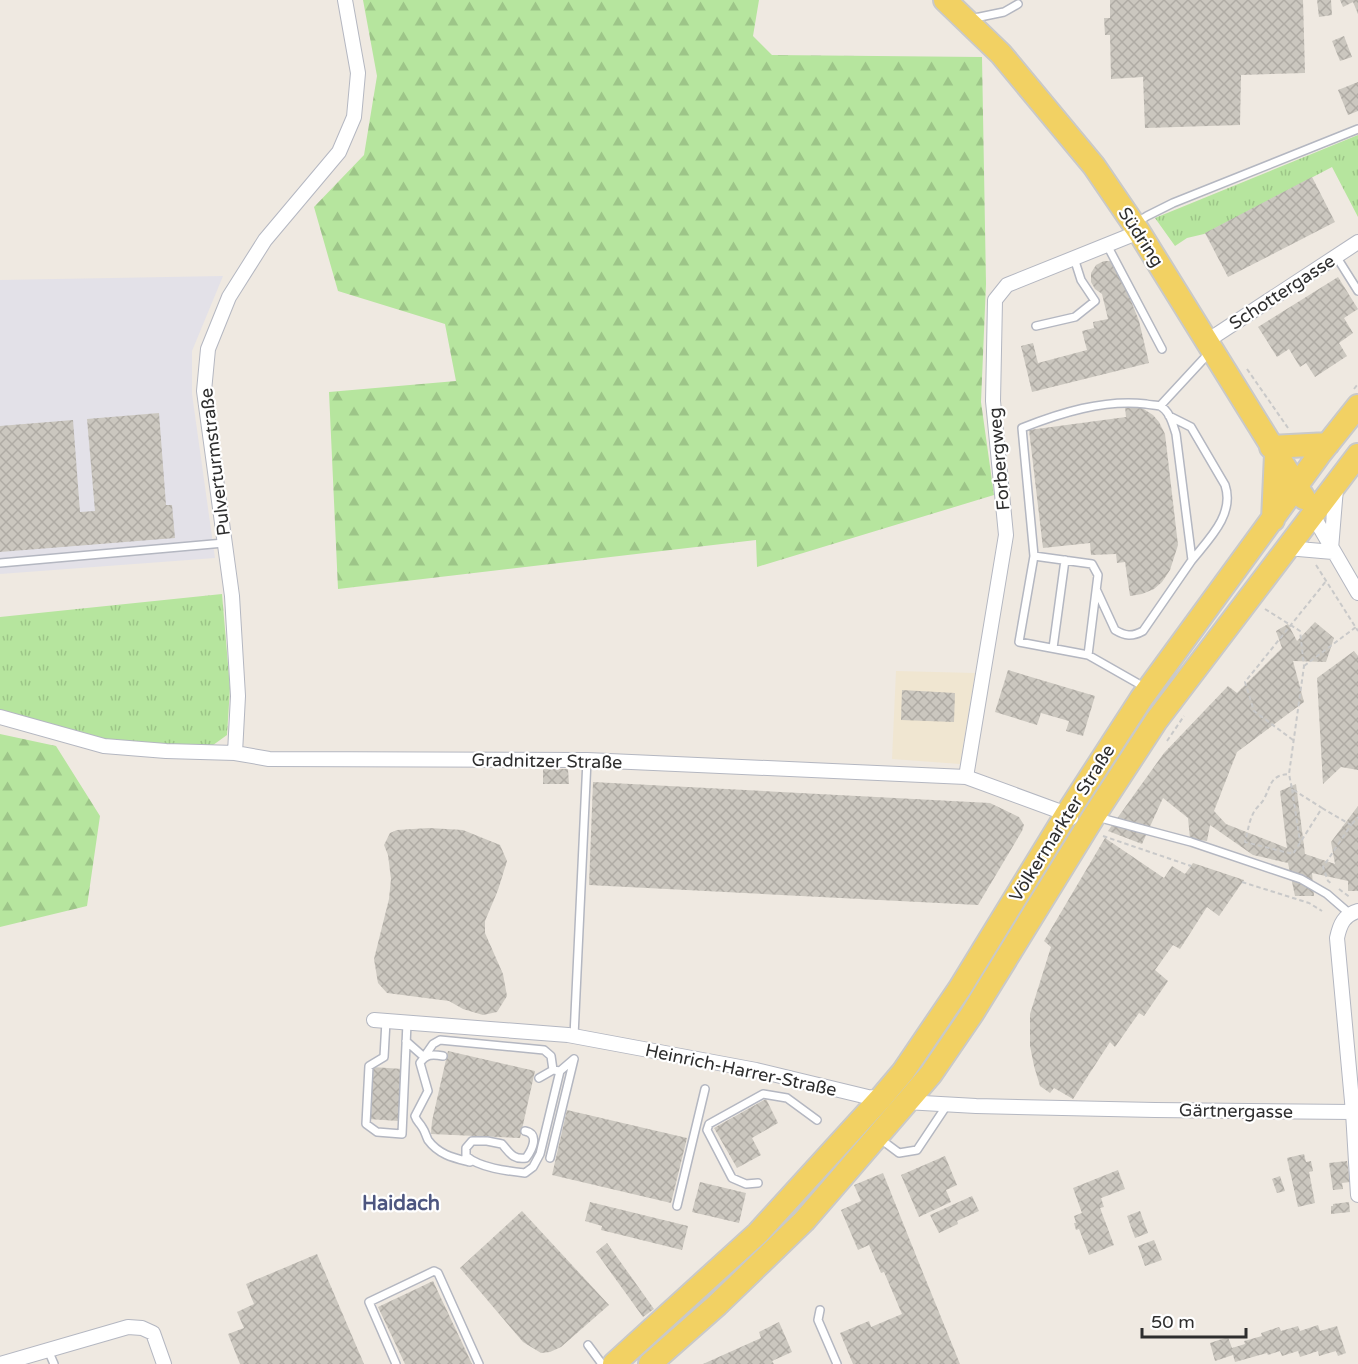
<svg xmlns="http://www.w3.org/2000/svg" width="1358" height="1364" font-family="'Varela Round',sans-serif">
  <defs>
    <pattern id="grass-tufts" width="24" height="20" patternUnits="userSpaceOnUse" patternTransform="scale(1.5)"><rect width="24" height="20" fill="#b6e59e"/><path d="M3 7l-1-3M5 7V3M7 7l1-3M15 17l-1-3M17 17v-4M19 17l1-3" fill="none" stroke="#9dc588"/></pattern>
    <pattern id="forest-firs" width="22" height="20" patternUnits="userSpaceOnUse" patternTransform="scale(1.5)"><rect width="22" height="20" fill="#b6e59e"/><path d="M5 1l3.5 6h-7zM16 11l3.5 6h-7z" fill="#9dc588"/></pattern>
    <pattern id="building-cross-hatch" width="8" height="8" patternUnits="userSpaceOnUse" patternTransform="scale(1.5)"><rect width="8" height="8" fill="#cbc7bf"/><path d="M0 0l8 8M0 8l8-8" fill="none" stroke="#afaba4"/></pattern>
  </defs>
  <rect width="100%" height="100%" fill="#efe9e1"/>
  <!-- industrial -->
  <path fill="#e3e1e8" d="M223,276L192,351V394L215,558L0,574V280Z"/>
  <!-- education -->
  <path fill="#f0e6d1" d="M896,671L975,673L960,764L892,759Z"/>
  <!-- grass -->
  <path fill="url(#grass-tufts)" d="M1358,135V217L1332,167L1204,234L1187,238L1175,246L1155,218Z
    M222,594L230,688L227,735L209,748L101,740L0,710V617Z"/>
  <!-- forest -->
  <path fill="url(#forest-firs)" d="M363,0H759L753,36L772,55L982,57L986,284L981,402L994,495L757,567L756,540L338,589L329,392L456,381L445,324L338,291L314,207L364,155L377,76Z
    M0,734L56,746L100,816L87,906L0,927Z"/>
  <!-- building -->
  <path fill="url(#building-cross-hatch)" d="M1110,0H1303L1305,73L1241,75L1240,125L1145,128L1143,77L1111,79L1110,35H1105L1104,18H1110Z
    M1317,0H1331L1332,15L1319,17Z
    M1340,0H1358V14L1353,2L1343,7Z
    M1344,36L1352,57L1340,61L1332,41Z
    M1358,82V111L1348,115L1338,90Z
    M1312,177L1335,222L1228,277L1205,233Z
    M1104,261H1113L1124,283L1139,321L1149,363L1032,392L1021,346L1033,343L1038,363L1087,350L1082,331L1094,328L1093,322L1108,319L1102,294L1095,289L1091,282V273L1096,265Z
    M1338,277L1358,309L1344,318L1353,333L1339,343L1347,356L1315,377L1306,363L1300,367L1289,349L1277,357L1258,327Z
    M1133,406L1142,408L1153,415L1159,422L1165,434L1178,545L1170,570L1162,582L1154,589L1142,594L1130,596L1125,562L1117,563L1116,554L1091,555L1090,543L1043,548L1029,430L1126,417L1125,407Z
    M159,413L166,505H172L175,538L0,552V426L73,420L80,512L95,511L87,419Z
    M1315,622L1334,638L1326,662L1293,661L1304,702L1237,752L1214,811L1226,824L1287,848L1280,791L1296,784L1305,854L1335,864L1331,842L1358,806V891H1348V881L1312,873L1314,896H1295L1288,863L1253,855L1210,825L1207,841L1190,839L1188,818L1163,798L1142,844L1108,831L1164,753L1228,686L1237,693L1282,648L1276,631L1288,624L1297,641Z
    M1354,651L1358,656V770L1341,767L1323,784L1317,678Z
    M1008,670L1095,696L1083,736L1066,731L1069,721L1041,713L1037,725L995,712Z
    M902,690L955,693L954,722L901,720Z
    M543,769H568L569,784H543Z
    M593,782L990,803L1019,817L1024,825L1022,831L978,905L589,885Z
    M429,828L463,830L500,845L507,861L498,890L485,921V933L503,974L507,996L497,1012L483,1015L463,1009L449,1001L387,993L378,983L374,959L389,899L391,879L388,855L384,845L390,833L397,830Z
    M1105,838L1164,878L1172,866L1185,874L1193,863L1244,880L1219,916L1207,907L1180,949L1173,945L1155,970L1168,981L1144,1016L1139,1013L1115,1047L1110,1042L1073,1099L1054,1088L1050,1093L1040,1086L1034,1066L1030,1046V1014L1051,947L1044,941Z
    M448,1051L535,1071L520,1138L431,1134L432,1121Z
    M372,1067L403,1069L399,1121L368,1119Z
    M766,1099L778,1123L752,1138L761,1155L737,1168L714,1128Z
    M567,1110L687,1138L671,1203L552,1175Z
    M1304,1154L1306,1162L1311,1161L1313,1171L1309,1172L1315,1203L1298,1207L1287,1158Z
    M945,1156L957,1185L946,1190L951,1202L919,1217L901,1175Z
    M1347,1161L1350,1182L1342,1183L1343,1189L1333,1190L1329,1163Z
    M1118,1170L1125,1189L1101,1198L1104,1207L1100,1208L1114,1245L1089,1255L1079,1229L1076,1230L1074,1223H1076L1074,1216L1082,1213L1073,1188Z
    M883,1173L917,1258L960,1364H853L840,1333L869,1321L871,1327L902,1314L884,1272L881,1273L869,1245L858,1250L841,1210L861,1201L854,1185Z
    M1280,1176L1285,1191L1277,1193L1272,1179Z
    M700,1182L746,1193L739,1223L692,1212Z
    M972,1196L979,1211L957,1221L958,1224L939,1233L930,1215Z
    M590,1202L688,1226L682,1250L601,1230L602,1226L585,1221Z
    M1349,1202L1350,1212L1331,1214V1206H1333V1204Z
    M522,1211L609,1305L561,1347L550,1352L541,1353L523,1342L460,1268Z
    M1140,1211L1148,1233L1135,1238L1127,1216Z
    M1154,1240L1162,1260L1145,1266L1138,1246Z
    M607,1243L654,1309L643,1317L596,1252Z
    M317,1254L364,1364H240L228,1334L244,1328L237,1312L254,1304L246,1284Z
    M433,1281L472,1364H405L378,1307Z
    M779,1322L792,1352L772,1361L774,1364H703L761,1338L759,1332Z
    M1318,1325L1320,1331L1337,1326L1346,1353L1338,1356L1336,1351L1319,1356L1318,1351L1300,1357L1298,1351L1282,1356L1280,1351L1268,1355L1267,1353L1235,1362L1233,1355L1215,1361L1210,1343L1228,1337L1232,1348L1245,1344L1244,1341L1262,1336L1261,1333L1279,1327L1281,1331L1298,1326L1300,1331Z"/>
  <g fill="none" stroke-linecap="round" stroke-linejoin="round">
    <!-- lane casing -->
    <g stroke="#b4b7c1" stroke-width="10">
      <path id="lane" d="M970,19L1004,12L1018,4
        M1136,223L1147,216L1173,203L1358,129
        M1107,245L1162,349
        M1336,256L1358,291
        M1036,326L1075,317L1095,301L1081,280L1074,258
        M1160,406L1210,352
        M1169,416L1191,427L1225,485C1235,514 1209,539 1192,560
        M1034,556L1092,564L1098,575L1088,655
        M0,563L224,543
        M1097,591L1115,630C1125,636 1132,637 1143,631L1192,560L1176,434C1173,425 1170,411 1160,406C1157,405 1150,405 1146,404C1104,399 1060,413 1022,428L1034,556L1019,642L1088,655L1146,688
        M1053,648L1065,560
        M1097,817L1191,842L1301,879L1327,894L1350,914
        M386,1021L384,1057L369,1066L366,1124L377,1132L402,1134L407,1023
        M574,1036L587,760
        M406,1041L424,1057L433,1044L440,1040L544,1050L551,1056L553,1070
        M443,1056C432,1054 426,1054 420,1063L428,1091L415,1116C417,1122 419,1122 422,1127C425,1131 426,1136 428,1140C439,1155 454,1158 470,1162
        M539,1078L553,1070L560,1071L574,1059
        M525,1131C540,1134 532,1150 526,1158C513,1160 510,1153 502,1144L487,1141H472L466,1148V1156C480,1168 507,1171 525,1173L533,1167L540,1154L560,1071
        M879,1138L899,1153L917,1150L947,1105
        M550,1158L574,1059
        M758,1183L746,1184L732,1178L707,1130L709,1124L763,1094L787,1098L817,1120
        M677,1206L705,1089
        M820,1310L818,1320L837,1364
        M588,1345L602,1364
        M48,1350L54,1364
        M396,1364L369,1302L434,1271L438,1273L479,1364"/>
    </g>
    <!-- street casing -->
    <g stroke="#b4b7c1" stroke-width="16">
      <path id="street" d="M1207,341L1358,242
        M1311,512L1358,593
        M1287,548L1333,552
        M1331,549L1336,488
        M0,717L104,746L166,751L235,753L269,759L587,760L966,777L1056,810L1071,818
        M235,753L238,696L232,596L204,391L208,349L229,297L265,240L339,152L354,117L358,73L345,0
        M966,777L1006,535L993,401L995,300L1007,285L1139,232
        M1358,911C1344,915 1340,924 1337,938L1353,1112L1358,1195
        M374,1020L568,1035L756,1070L868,1097L883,1098
        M905,1102L976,1106L1155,1110L1353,1112
        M0,1364L128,1327L142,1328L153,1333L164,1364"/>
    </g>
    <!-- primary casing -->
    <g stroke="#c9c9c9" stroke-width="26">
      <path id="primary" d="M945,0L1001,54L1094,166L1139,232L1304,498
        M1271,447L1328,444
        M1273,520L1276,454
        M614,1364L758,1233L881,1098L903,1072L960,988L1066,815L1141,699L1319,455L1358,406
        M650,1364L717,1305L804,1221L931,1074L972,1014L1094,816L1156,721L1358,455"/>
    </g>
    <!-- path -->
    <path stroke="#c9c9c9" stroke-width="2" stroke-dasharray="4.5 3" stroke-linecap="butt" d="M1247,369L1288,428
      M1354,389L1358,384
      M1316,565L1358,631
      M1265,609L1300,631L1304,666L1289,774C1270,775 1271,786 1264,799C1262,803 1258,806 1255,810C1249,820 1248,831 1245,842L1293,854L1322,808L1292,789L1289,774
      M1304,666L1356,627
      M1293,740L1254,711L1245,682L1327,580
      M1167,741L1184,716
      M1292,789L1300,842
      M1322,808L1351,825L1323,867L1328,881L1332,884
      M1352,824L1358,817
      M1103,836L1191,866
      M1242,882L1309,903L1322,911
      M1339,889L1351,898"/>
    <!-- lane -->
    <use href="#lane" stroke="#fff" stroke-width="7"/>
    <!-- street -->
    <use href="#street" stroke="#fff" stroke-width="14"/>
    <!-- primary -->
    <use href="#primary" stroke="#f2d163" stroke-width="22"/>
  </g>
  <g text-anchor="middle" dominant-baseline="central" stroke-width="4.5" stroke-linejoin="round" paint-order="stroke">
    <!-- street labels -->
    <g font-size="18" fill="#2e2e2e" stroke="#fff">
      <text transform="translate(1141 237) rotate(57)">Südring</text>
      <text transform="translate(1282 292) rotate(-33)">Schottergasse</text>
      <text transform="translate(999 459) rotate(-95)">Forbergweg</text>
      <text transform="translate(215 462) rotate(-97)">Pulverturmstraße</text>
      <text transform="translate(547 761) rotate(1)">Gradnitzer Straße</text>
      <text transform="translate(1062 823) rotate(-58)">Völkermarkter Straße</text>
      <text transform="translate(741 1070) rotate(12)">Heinrich-Harrer-Straße</text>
      <text transform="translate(1236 1111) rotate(1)">Gärtnergasse</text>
    </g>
    <!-- neighbourhood labels -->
    <g font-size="20" font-weight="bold" fill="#4d5680" stroke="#fff">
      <text x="401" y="1204">Haidach</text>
    </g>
  </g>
  <!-- scale -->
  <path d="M1142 1328v9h104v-9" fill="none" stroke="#2e2e2e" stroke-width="3"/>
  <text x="1151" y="1328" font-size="18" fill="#2e2e2e" stroke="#ffffff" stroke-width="4.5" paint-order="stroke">50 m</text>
</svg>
